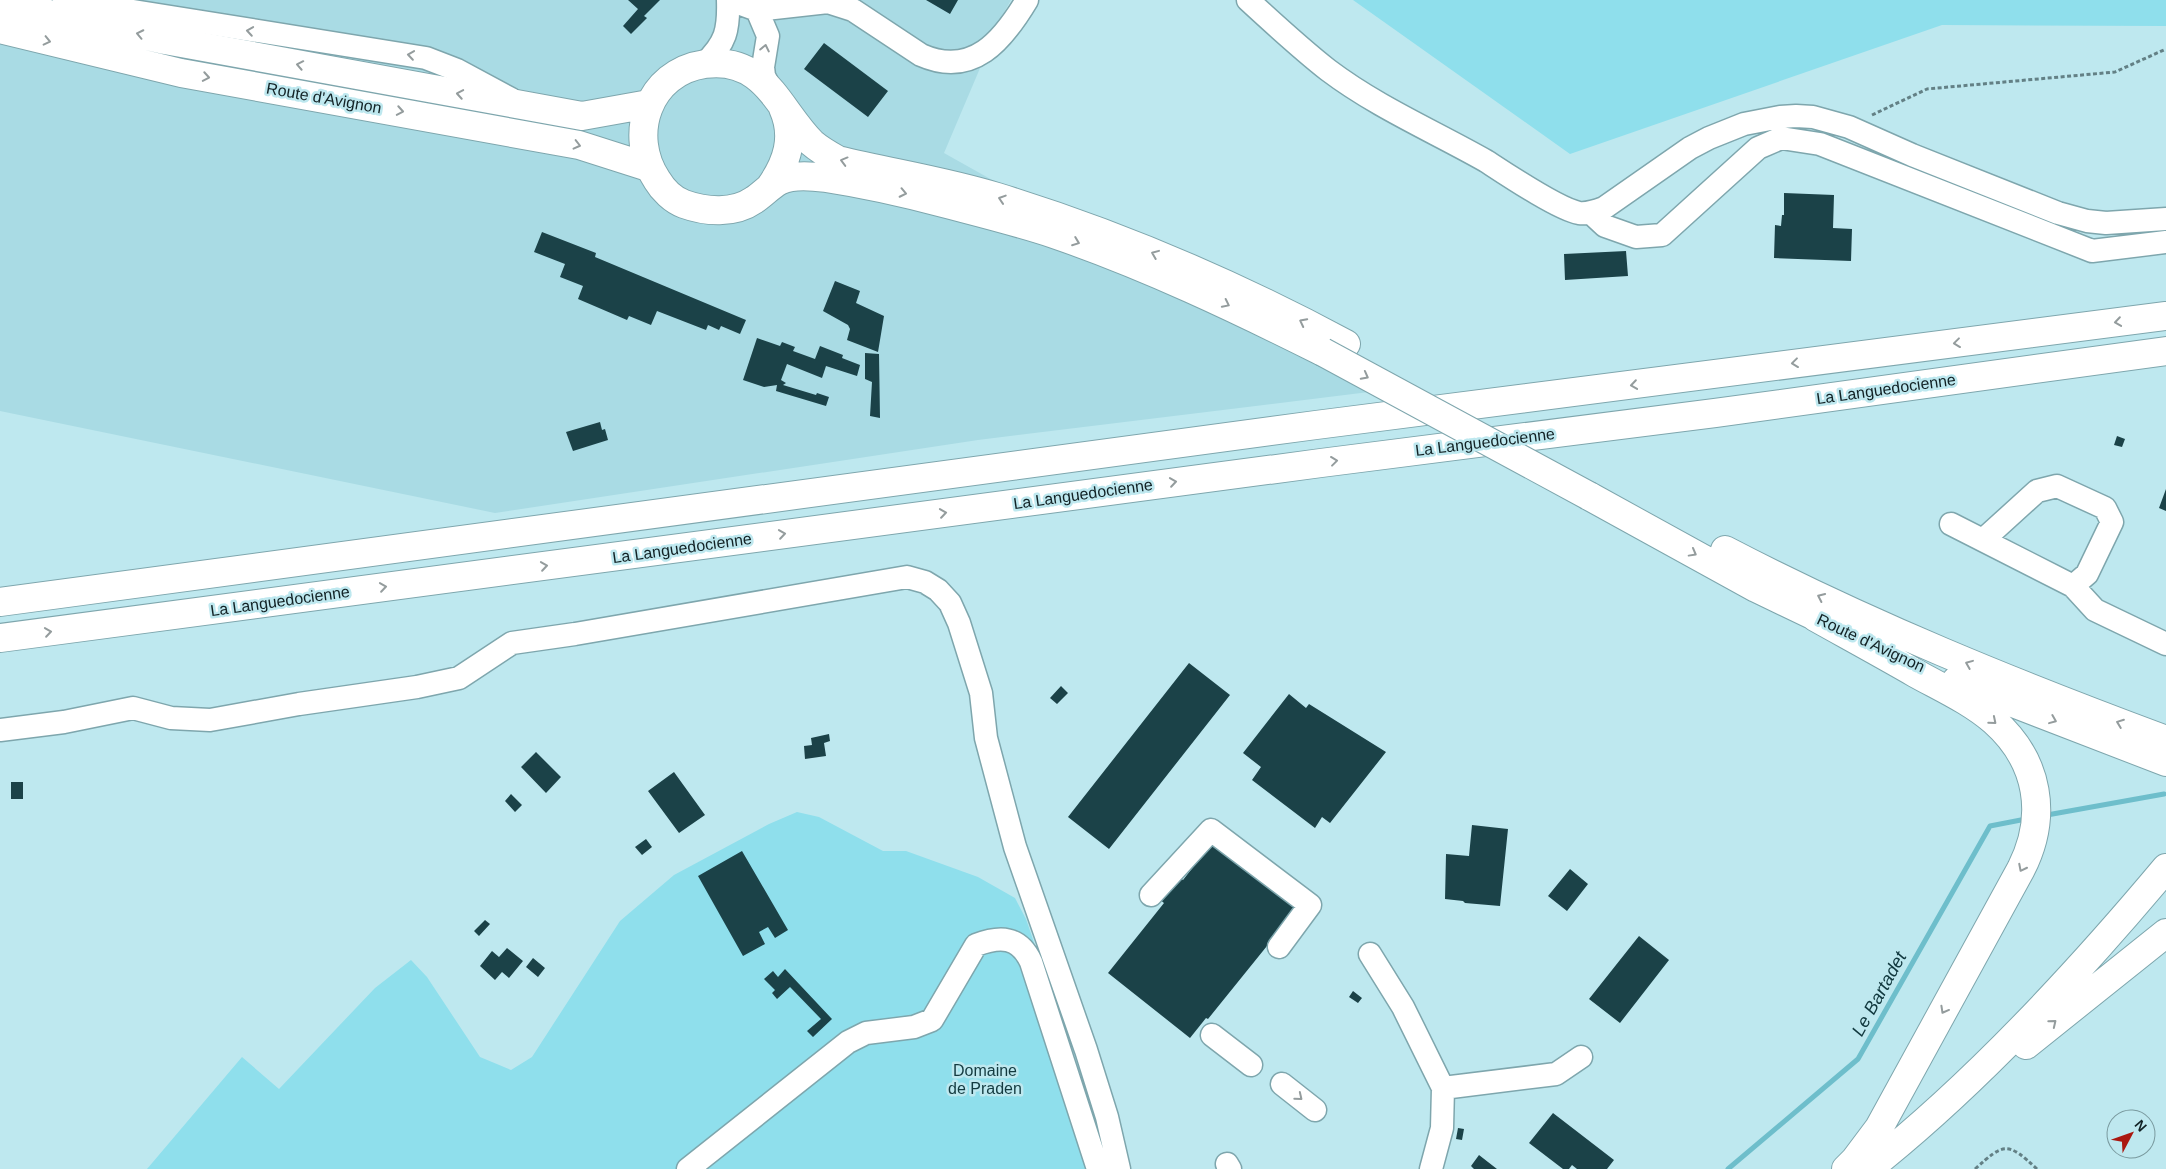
<svg xmlns="http://www.w3.org/2000/svg" width="2166" height="1169" font-family="Helvetica,sans-serif">
  <rect width="100%" height="100%" fill="#bee8ef"/>
  <!-- built -->
  <path fill="#a9dbe4" d="M0,0H1011L1003,14L944,153L1369,392L978,440L495,513L0,411Z"/>
  <!-- green -->
  <path fill="#8fdfec" d="M1353,0H2166V26L1942,25L1570,154Z
    M797,812L819,817L883,851H906L978,877L1015,898L1026,919L1060,1019L1104,1169H147L242,1057L279,1089L375,988L411,960L427,977L480,1057L511,1070L532,1057L620,921L674,875L769,824Z"/>
  <g fill="none" stroke-linecap="round" stroke-linejoin="round">
    <!-- stream -->
    <path stroke="#6ebecb" stroke-width="5" d="M2047,815L2164,794
      M1728,1169L1858,1059L1990,826L2026,819"/>
  </g>
  <!-- building -->
  <path fill="#1b4248" d="M628,0H660L644,16L647,18L631,34L623,26L638,9Z
    M926,0H958L950,14Z
    M824,43L888,91L868,117L804,69Z
    M1784,193L1834,195L1833,228L1852,229L1851,261L1774,258L1775,225L1781,226L1782,215H1784Z
    M542,232L596,253L595,257L746,320L740,334L721,326L719,330L708,325L706,330L657,311L651,325L629,316L627,320L578,299L583,286L560,277L565,264L534,252Z
    M1626,251L1628,276L1565,280L1564,254Z
    M835,281L860,291L856,303L884,316L878,352L847,340L850,329L848,325L823,311Z
    M757,338L780,346L782,342L795,347L793,351L815,359L820,346L843,355L842,358L860,365L857,376L826,366L822,378L787,364L781,380L786,383L783,385L816,395L817,393L829,397L826,406L776,391L777,385L764,387L743,380Z
    M865,353L879,354L880,418L870,416L872,382L865,379Z
    M600,422L602,430L605,429L608,440L573,451L566,432Z
    M2117,436L2125,439L2122,447L2114,445Z
    M2166,489V511L2159,508Z
    M1189,663L1230,695L1109,849L1068,817Z
    M1061,686L1068,693L1057,704L1050,698Z
    M1289,694L1306,708L1309,704L1386,752L1330,823L1322,817L1315,828L1252,780L1261,767L1243,753Z
    M829,734L830,741L824,743L826,756L805,759L804,746L812,745L811,738Z
    M536,752L561,777L546,793L521,767Z
    M674,772L705,815L679,833L648,791Z
    M11,782H23V799H11Z
    M511,794L522,805L515,812L505,801Z
    M1472,825L1508,829L1500,906L1465,903L1463,901L1445,899L1446,854L1469,856Z
    M646,839L652,847L642,855L635,847Z
    M1215,839L1297,905L1281,925L1283,926L1208,1019L1206,1018L1190,1038L1108,973L1164,903L1158,898L1176,874L1183,880Z
    M742,851L788,930L775,938L768,927L759,932L765,944L743,956L698,876Z
    M1570,869L1588,884L1567,911L1548,896Z
    M485,920L490,924L479,936L474,931Z
    M1639,936L1669,960L1620,1023L1589,999Z
    M507,948L523,961L509,978L502,972L495,980L480,966L492,951L499,957Z
    M533,958L545,968L538,977L526,967Z
    M785,969L832,1019L813,1037L807,1031L821,1019L790,987L777,999L772,993L775,990L764,979L773,971L778,977Z
    M1353,991L1362,998L1358,1003L1349,997Z
    M1553,1113L1614,1160L1607,1169H1577L1572,1165L1569,1169H1563L1529,1143Z
    M1458,1128L1464,1129L1462,1140L1456,1139Z
    M1479,1155L1497,1169H1474L1471,1166Z"/>
  <g fill="none" stroke-linecap="round" stroke-linejoin="round">
    <!-- minor casing -->
    <g stroke="#7ea6ad" stroke-width="25">
      <path id="minor" d="M64,0L426,58L457,70L511,99
        M730,0L757,10L828,2L853,10L921,55C973,78 1003,40 1027,0
        M1248,0C1274,24 1300,48 1328,70C1377,107 1433,131 1486,161C1506,174 1558,209 1579,213C1588,214 1596,211 1604,208L1690,148L1709,138L1744,124L1780,117L1796,116L1813,117L1849,127L1912,155L2058,213L2087,221L2106,223L2166,219
        M757,10L768,36L763,67L764,76L769,86
        M704,64C726,43 729,30 728,0
        M1591,213L1605,226L1636,237L1662,235L1758,148L1781,138L1820,144L2092,251L2166,242
        M1951,524L2073,586
        M1983,540L2037,491L2057,486L2105,508L2112,522L2087,574L2073,586L2095,610L2166,644
        M0,730L64,722L133,708L171,718L210,720L299,704L417,687L459,678L512,643L575,634L907,577L925,582L938,590L950,603L959,623L981,693L986,738L1015,847L1086,1050L1107,1117L1119,1169
        M1151,895L1211,830L1310,905L1279,947
        M1370,954L1403,1007L1443,1088L1442,1128L1431,1169
        M1212,1035L1251,1065
        M1282,1084L1315,1110
        M1443,1088L1556,1074L1581,1057
        M1227,1164L1230,1169
        M688,1169L848,1042L866,1033L914,1027L932,1020L976,945C1000,936 1019,936 1031,962L1098,1169"/>
    </g>
    <!-- major casing -->
    <g stroke="#7ea6ad" stroke-width="30">
      <path id="major" d="M0,3L165,40L582,116L649,104
        M0,29L181,73L579,145L648,167
        M770,187C787,163 796,137 783,108
        M1323,352C1235,308 1147,266 1054,234C1018,222 981,213 943,203C905,193 865,184 826,178C812,176 792,174 779,181C770,186 763,194 754,200C734,214 706,212 684,204C673,200 663,190 657,180C627,135 648,72 705,64C765,56 778,109 812,143C820,150 829,155 838,160C891,173 945,181 997,197C1118,234 1234,284 1346,344
        M1589,496L1756,588L1831,624
        M1725,550C1867,624 2015,684 2166,740
        M1815,617C1849,636 1882,654 1915,673C1942,688 1971,701 1994,721C2039,761 2048,816 2021,869L1879,1128L1855,1160L1846,1169
        M1956,681L2166,762
        M2026,1045L2166,933
        M1868,1169C1976,1084 2078,973 2166,868"/>
    </g>
    <!-- highway casing -->
    <g stroke="#7ea6ad" stroke-width="30">
      <path id="highway" d="M0,602L1316,425L2166,316
        M0,638L1321,463L1715,413L2166,351"/>
    </g>
    <!-- path -->
    <path stroke="#638085" stroke-width="3" stroke-dasharray="4 2.5" stroke-linecap="butt" d="M1872,115L1927,89L2115,72L2166,49
      M1975,1169C2004,1143 2007,1141 2037,1169"/>
    <!-- minor -->
    <use href="#minor" stroke="#fff" stroke-width="22"/>
    <!-- major -->
    <use href="#major" stroke="#fff" stroke-width="28"/>
    <!-- highway -->
    <use href="#highway" stroke="#fff" stroke-width="28"/>
    <!-- major-bridge casing -->
    <g stroke="#7ea6ad" stroke-width="30" stroke-linecap="butt">
      <path id="major-bridge" d="M1323,352L1589,496"/>
    </g>
    <!-- major-bridge -->
    <use href="#major-bridge" stroke="#fff" stroke-width="28"/>
  </g>
  <!-- one-way arrows -->
  <defs><path id="oneway-chevron" d="M-2-3.5L2.5 0L-2 3.5" fill="none" stroke-width="1.6" stroke-linecap="round" stroke-linejoin="round" transform="scale(1.25)"/></defs>
  <g stroke="#949c9d">
    <use href="#oneway-chevron" transform="translate(250 31) rotate(-171)"/>
    <use href="#oneway-chevron" transform="translate(140 34) rotate(-168)"/>
    <use href="#oneway-chevron" transform="translate(47 41) rotate(13)"/>
    <use href="#oneway-chevron" transform="translate(765 48) rotate(-78)"/>
    <use href="#oneway-chevron" transform="translate(411 55) rotate(-172)"/>
    <use href="#oneway-chevron" transform="translate(300 65) rotate(-169)"/>
    <use href="#oneway-chevron" transform="translate(206 77) rotate(10)"/>
    <use href="#oneway-chevron" transform="translate(460 94) rotate(-170)"/>
    <use href="#oneway-chevron" transform="translate(400 111) rotate(10)"/>
    <use href="#oneway-chevron" transform="translate(577 145) rotate(14)"/>
    <use href="#oneway-chevron" transform="translate(844 161) rotate(-165)"/>
    <use href="#oneway-chevron" transform="translate(903 193) rotate(12)"/>
    <use href="#oneway-chevron" transform="translate(1002 199) rotate(-162)"/>
    <use href="#oneway-chevron" transform="translate(1076 242) rotate(21)"/>
    <use href="#oneway-chevron" transform="translate(1155 254) rotate(-158)"/>
    <use href="#oneway-chevron" transform="translate(1226 304) rotate(26)"/>
    <use href="#oneway-chevron" transform="translate(1303 322) rotate(-153)"/>
    <use href="#oneway-chevron" transform="translate(2118 322) rotate(172)"/>
    <use href="#oneway-chevron" transform="translate(1957 343) rotate(173)"/>
    <use href="#oneway-chevron" transform="translate(1795 363) rotate(173)"/>
    <use href="#oneway-chevron" transform="translate(1365 376) rotate(28)"/>
    <use href="#oneway-chevron" transform="translate(1634 385) rotate(172)"/>
    <use href="#oneway-chevron" transform="translate(1334 461) rotate(-7)"/>
    <use href="#oneway-chevron" transform="translate(1173 482) rotate(-8)"/>
    <use href="#oneway-chevron" transform="translate(943 513) rotate(-8)"/>
    <use href="#oneway-chevron" transform="translate(782 534) rotate(-8)"/>
    <use href="#oneway-chevron" transform="translate(1693 553) rotate(29)"/>
    <use href="#oneway-chevron" transform="translate(544 566) rotate(-8)"/>
    <use href="#oneway-chevron" transform="translate(383 587) rotate(-8)"/>
    <use href="#oneway-chevron" transform="translate(1821 597) rotate(-155)"/>
    <use href="#oneway-chevron" transform="translate(48 632) rotate(-8)"/>
    <use href="#oneway-chevron" transform="translate(1969 664) rotate(-158)"/>
    <use href="#oneway-chevron" transform="translate(2053 720) rotate(22)"/>
    <use href="#oneway-chevron" transform="translate(1993 721) rotate(40)"/>
    <use href="#oneway-chevron" transform="translate(2120 723) rotate(-159)"/>
    <use href="#oneway-chevron" transform="translate(2022 868) rotate(117)"/>
    <use href="#oneway-chevron" transform="translate(1944 1010) rotate(119)"/>
    <use href="#oneway-chevron" transform="translate(2053 1023) rotate(-39)"/>
    <use href="#oneway-chevron" transform="translate(1299 1097) rotate(39)"/>
  </g>
  <g text-anchor="middle" dominant-baseline="central" stroke-width="5" stroke-linejoin="round" paint-order="stroke">
    <!-- street labels -->
    <g font-size="16" fill="#122225" stroke="#bee8ef">
      <text transform="translate(324 98) rotate(10)">Route d'Avignon</text>
      <text transform="translate(1886 389) rotate(-8)">La Languedocienne</text>
      <text transform="translate(1485 442) rotate(-7)">La Languedocienne</text>
      <text transform="translate(1083 494) rotate(-8)">La Languedocienne</text>
      <text transform="translate(682 548) rotate(-8)">La Languedocienne</text>
      <text transform="translate(280 601) rotate(-8)">La Languedocienne</text>
      <text transform="translate(1871 643) rotate(25)">Route d'Avignon</text>
    </g>
    <!-- park labels -->
    <g font-size="16" fill="#133a40" stroke="#bee8ef">
      <text x="985" y="1070">Domaine<tspan x="985" dy="18">de Praden</tspan></text>
    </g>
    <!-- water labels -->
    <g font-size="18" font-style="italic" fill="#11383e" stroke="#bee8ef">
      <text transform="translate(1879 994) rotate(-61)">Le Bartadet</text>
    </g>
  </g>
  <!-- north arrow -->
  <g transform="translate(2131 1134) rotate(49)"><circle r="24" fill="#bee8ef" stroke="#79999e"/>
  <path d="M0-4L9 19L0 12L-9 19Z" fill="#aa1810"/>
  <text y="-8" font-size="14" font-weight="bold" text-anchor="middle" fill="#122225">N</text>
  </g>
</svg>
